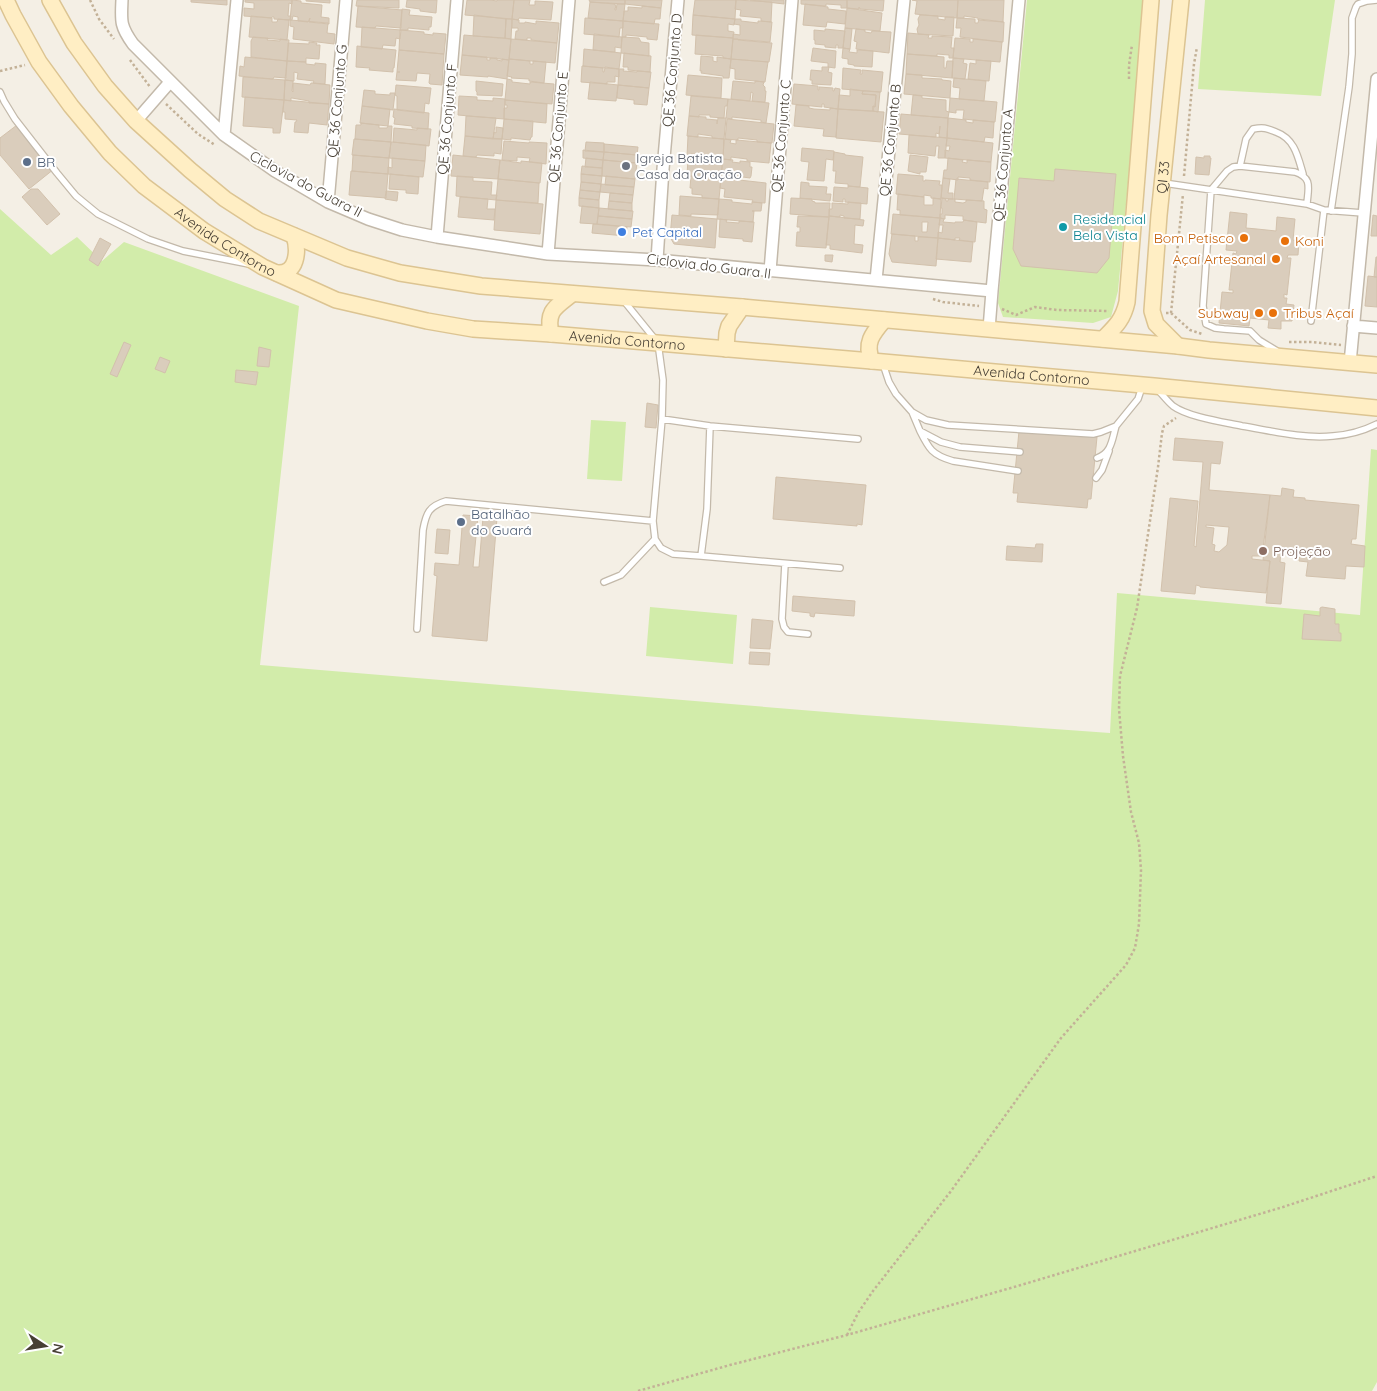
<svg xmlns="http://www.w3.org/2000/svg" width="1377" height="1391" font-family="Quicksand,sans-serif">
  <rect width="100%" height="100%" fill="#f4efe5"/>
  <!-- green -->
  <path fill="#d2ecaa" d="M1027,0H1145L1118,291L1111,317L1093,323L1003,317L998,303Z
    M1205,0H1335L1321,96L1198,89Z
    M0,209L51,255L77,237L102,261L124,242L299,306L260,665L863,715L1110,733L1117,593L1360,615L1371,449L1377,450V1382L1372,1391H0Z
    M591,420L626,422L622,481L587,479Z
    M650,607L737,615L733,664L646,656Z"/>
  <!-- building -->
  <path fill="#dacdbc" stroke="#d2c1ac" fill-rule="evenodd" d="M191,0H227V5L191,2Z
    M245,0H292V4L289,3L288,16H291L290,20L274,19V17H272L271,18L244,16V8L254,9V3L245,2Z
    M292,0L301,1V3L322,5L321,17L329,18V24L309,22L310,18L308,22L298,21V17L293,16L292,20H290Z
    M306,0H330V3L306,1Z
    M357,0H399V8L356,6Z
    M407,0H437L436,13L420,11V9L406,7Z
    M467,0H490L497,1V0H514L512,19L465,15Z
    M514,0H530L529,5H535V1L553,2L551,20L519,18L518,20L512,19Z
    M589,0H625V4L590,2Z
    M625,0H662L661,8L625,4Z
    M695,0H736L735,19L693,15Z
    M736,0L772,2L771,22L761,21V18L740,16L741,10L735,9Z
    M750,0H784V4Z
    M801,0H847V8H841V5L826,4V6L801,4Z
    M847,0H884L883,11L860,9L859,7V9L847,8Z
    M912,0H958L957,18L915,14L917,1Z
    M958,0H1004L1003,22L978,20V18L964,16V18H957Z
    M590,2L615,4L616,8H615V10H616L617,4H625L623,21L588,18Z
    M805,4L828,7V9L846,11L845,24L827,22L826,27L803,25Z
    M358,6L402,10L401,28L376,26L375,28L356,27Z
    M642,6L661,8L660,19H655L654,24L623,21L624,11H628V7L642,8Z
    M847,8L882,13L880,31L845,28Z
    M402,9L410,10L409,15L432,17L431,27H429V30L408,28V30H400Z
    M474,15L506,19L505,38L473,36Z
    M693,15L735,19L734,25L728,24V31L734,32L733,38L692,35Z
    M920,15L938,16V19L945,20V17H954L953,36L918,34L917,29L919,25L918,19Z
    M251,16L272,18V22H277L278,19L289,20L287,40L249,37Z
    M585,18L623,21V28H620L619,37L584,34Z
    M957,18L975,19V23H978L979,19L1004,22L1003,42L960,37L961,28H956Z
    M506,19H512L511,39L505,38Z
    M512,19L519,20V23H525V22L536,24V21L559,23L557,43L531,40V38H527V40L515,39L516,31H518V28H512Z
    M735,19H741V21L758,23V21L772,22L770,42L733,39V34L740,35V25L734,24Z
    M290,20L328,23L327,33L335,34L334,44L293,39L294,27L290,26Z
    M623,21L659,24L657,40L647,39V37L626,35V37H622Z
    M362,27L401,30L400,39L396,38L395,46L383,45L382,49L361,47Z
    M845,28L852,29L850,49L843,48Z
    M825,29L845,31L843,48H838V45H836V48L825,47V45L815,44V40H814V30L825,31Z
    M856,29L865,30V32L871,33L872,31L891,32L889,53L856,49L857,42L854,41Z
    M400,30L424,32V34L433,35V33L446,34L444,54L399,50Z
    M908,33L929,35L928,38H932V36L952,37L951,48H954L953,58H949V55L937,54V56L907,54Z
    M594,34L622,37L621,48L615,47V52L593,50Z
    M464,35L511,39L509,60L462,55Z
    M696,35L733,38L731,59L723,58V56L695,54Z
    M253,37L268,38L267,40L280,41V39L289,40L287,61L251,57V41Z
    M622,37L639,38L641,42L649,43V56L621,53Z
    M955,38L970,39V42H973V39L1002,42L1000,62L953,58Z
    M511,39L557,43L555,63L509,59Z
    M733,39H738V40L772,43L769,62L731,59Z
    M309,42L317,43L316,45H320L319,59L306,58V62L287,61L288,43L309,44Z
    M357,46L396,50L394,68H393V72L369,70L370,68L356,67Z
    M813,48L836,51L835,68L828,67V63L811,61Z
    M843,48L850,49L849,52L857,53V50L873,51L872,67L854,66V65L848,64V59L842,58Z
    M584,49L621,53L619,69L605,67V68L583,66Z
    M399,50L444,54L442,85L430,84L429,83L430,74L417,73L416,81L396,80L397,72H400H397Z
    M624,53L651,56L650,72L628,70V67H623Z
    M907,54L944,57V68H946L947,61H953L952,78L906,74Z
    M462,55L487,57V60H490V58H497V60L502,61V59L509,60L507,79L488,76V77L460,75Z
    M701,56L713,57V61L717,62V57L731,59L729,78H723V76L701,73L702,71H700Z
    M245,57L287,61L286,78L274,77L273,79L239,76L240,66L244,67Z
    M953,58L964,59L963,63L967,64L965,79L952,78Z
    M509,59L530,61V64H533V61L546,62L544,83L529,81V79L511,78L512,77L507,76Z
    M731,59L768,62L765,82L735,79V69L730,68Z
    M976,60L991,61L989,81L968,79L970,63L976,64Z
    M287,61L306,62V64L315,65V63L326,64L325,84L313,83L314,81L297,79L298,73L294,72V81L285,80Z
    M582,66L603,68V72H604L605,68L619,69V77L615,76V82H607V84L581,82Z
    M822,67H829L828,72L832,73L831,85L812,84V80H810L811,70L822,71Z
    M843,68L861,70L860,74H862V70L883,72L881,92L842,89Z
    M619,69H624L623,71L637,72V71L651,72L649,88L618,85Z
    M906,74L922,75V78L942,79V80L951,81L950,98L904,94Z
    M688,75L722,78L721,98L686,95Z
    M243,77L285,80L284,100L242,97Z
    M954,78L986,81L984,101L959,99L960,88L953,87Z
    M507,79L512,80V82L530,84V82L554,84L552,104L505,100Z
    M285,80L293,81L292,91L293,92V83L310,85L311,83L330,85L329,104L309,103V101L292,98H291V101L284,100Z
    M476,81L503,84L502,96L477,95V92L476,91Z
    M733,81L755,83V81L764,82L763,85L765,87V91H766L765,102L752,101L753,93L751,92L750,101L731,99Z
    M590,82L618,85L616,101L588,99Z
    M794,84L818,86V90H819V87L833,88V91H834L835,88L840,89L838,109L824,107V104H822V107L792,104Z
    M396,85L431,88L429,104L425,103L424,113L397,110V96L395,95Z
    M618,85L649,88L647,105L634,104V100L617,98Z
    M850,89L863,91L862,94L876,95L875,107L873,106V111L838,109L839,95L850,96Z
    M364,90L375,91V94L390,95V93H395L393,110L362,106Z
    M863,91L880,92L878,112L873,111V106L875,107L876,95L862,94Z
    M913,95L922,96V98L946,100V111L949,112L948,118L911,115Z
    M459,96L477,97V100L493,101V98L505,99L504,119L458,115Z
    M691,96L728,99L727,106H725L724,118L710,117V115H699V117L689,116Z
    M245,97L284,100L280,133H273V128L243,126Z
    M950,98L997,102L995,122L963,119L964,110H956V113L949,112Z
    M728,99L769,103L766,123L761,122V120L732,117V119L726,118Z
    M284,100L329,104L327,125L309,123L308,133L294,132L295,122H296L297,120L285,119V112H283Z
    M505,100L547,104L546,123L504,119V108H507V105H505Z
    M796,105L809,106V108L814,109L830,110V108L838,109L836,137L823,136L824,129L794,126Z
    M362,106L390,109L388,126L360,123Z
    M394,109L429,113L428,129L412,128V126L394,124L395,118L393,117Z
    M838,109L884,112L881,142L836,138Z
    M901,114L948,118L947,138L939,137L940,126L939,134L936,133V137L899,134Z
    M466,116L496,118L493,139L465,136Z
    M689,116L706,117V119L717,120V124L718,118H726L724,139L712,138V136L698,134V137L687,136Z
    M948,118L966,120V122L973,123V120L994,122L993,138L985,137L984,142L947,138Z
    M504,119L533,121L532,137H531L530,140L511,138V140L502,139Z
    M727,119L774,124L772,143L757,142V140L738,138V140L725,139Z
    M361,123L379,125V128H387L388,126H392L391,142L355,139L356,125H361Z
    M17,125L54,169L29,189L0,155V138Z
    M496,127L503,128L502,139H493L494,132L496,133Z
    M394,128L417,130V128L431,129L429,146L393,142Z
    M909,135L947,138L945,158H938L939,146H936L935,156L908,153Z
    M465,136L502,139L501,154L494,153V156L477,155L476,157L463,156Z
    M688,136L724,139L723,159L706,158L707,155L691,154V156H687Z
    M947,138L993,143L991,162L945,158V150L949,151L950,146H946Z
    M354,139L391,142L389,158L352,155Z
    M724,139L731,140L730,143L736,144V140L771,143L769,163L747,161V159L731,157V160L723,159Z
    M504,141L529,143V142L547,143L546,164L529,162L530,158L517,157V161L502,160Z
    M391,142L426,145L425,161L389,158Z
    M586,142L604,143V152L585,151Z
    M604,144L638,147L637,155L604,152Z
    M802,148L834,151L833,160L826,159L824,181L807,180L809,162L801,161Z
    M583,150L604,152L603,160L583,158Z
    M604,152L637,155L636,163L603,160Z
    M834,152L845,154V155L863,157L860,187L848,186V184L835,183L836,171H833Z
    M353,155L389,158L388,174L352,171Z
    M453,155L500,160L498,179L451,176Z
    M910,155L928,157L926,172H920V174L908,171Z
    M1204,156H1210V158H1211L1209,175L1195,174L1196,157L1204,158Z
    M392,158L425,161L423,177L388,174V167L392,168Z
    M586,158L603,160L602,168L585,167Z
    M688,158L718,160V159H723L721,178L687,176Z
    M948,158L963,160L962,162L967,163V160L991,162L990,182L970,180V178L958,177V180L943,178L944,170H947Z
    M723,159L733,160L732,162L740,163V161L750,162V167H752L751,176L750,178L721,174Z
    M500,160L521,163V161L542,163L540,183L498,179Z
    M603,160L637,163L635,179L602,176Z
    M582,166L602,168V176L581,174Z
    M1055,169L1116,174L1109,258L1097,273L1021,266L1013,249L1019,178L1054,181Z
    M351,171L388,174L386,198L349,195Z
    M390,174L419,177L418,194L406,193V190L389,189Z
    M581,174L602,176L601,184L581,182Z
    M898,174L923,176V181H925V180L940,181L939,185H942L941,199L931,198V196L924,195V197L896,194Z
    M457,176L473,177V181L492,182L491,195H497L496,200L456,196Z
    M606,176L635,179L634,187L605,185Z
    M691,176L721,178L719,199L702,198V195L692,194V188H690Z
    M721,178L766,183L765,203L752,202L753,200L724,197L725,189L720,188Z
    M943,178L950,179L948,193H953V199L941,198Z
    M498,179L539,183L538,203L496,200Z
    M956,179L988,182V189L984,188L982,201L954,199Z
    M581,182L601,184L600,192L580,190Z
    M801,182L809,183V186L827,187L826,194H831L830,201L800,198Z
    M601,184L634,187L633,195L600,192Z
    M848,186L868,188L867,204L845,202V199H843V202L833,201L834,187L848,188Z
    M31,189H38L60,214L47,225L22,197Z
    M580,190L600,192L599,200L579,198Z
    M386,191L398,192L397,201L385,199Z
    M610,193L633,195L632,203L609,201Z
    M898,194L924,197V205H933V198L941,199L940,218L900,215V210H897Z
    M680,196L719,199L718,215L691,214V216L679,215Z
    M460,197L488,199L487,209H495L494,220L458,217Z
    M579,198L599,200V208L579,206Z
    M791,198L812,199V201L815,202V203H830L829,217L790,214Z
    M942,198L946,199V201H948V199H955V202L963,203L966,202V200L984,201V209L987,210L986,223L963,220V216L945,215V219L940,218V214H942V208H941Z
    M719,199L732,200V202L752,204V202L762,203L761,211H752H754L753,222L717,219Z
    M496,200L543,204L540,234L494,230Z
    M609,201L632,203V211L608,209Z
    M848,202L861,203L860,219L844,218V216L840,215V217L829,216V209H832V203L848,204Z
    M582,206L599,208L597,224L580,223Z
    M599,208L633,211L632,219L598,216Z
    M1230,212L1247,214L1246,228L1257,229L1276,231L1277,217L1295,219L1293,240L1299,241L1298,255H1288L1287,258H1291L1287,295L1284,294V298H1287L1286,304L1294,305L1292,321H1281V329L1268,328L1269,320L1250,318L1249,326L1219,323L1222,292L1233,293V290H1229L1233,253L1236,254L1237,251L1226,250Z
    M893,214L940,218L938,238L891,234ZM922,222H928L927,232H922Z
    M672,215L717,219L715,248L674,244L670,237Z
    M1373,215L1377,216V236H1371Z
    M598,216L632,219L631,227L597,224Z
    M798,216L829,217L826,248L796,246L797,232H800V227H797Z
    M829,216L864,220L863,226L855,225L854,244L863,245L862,253L830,249V245H826Z
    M940,218L944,219L943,222L955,223V222H963L964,220L977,222L975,242L959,240L960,238H955V240L938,238V232L942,233L943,225H939Z
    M720,219L727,220L726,222L739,223V221L754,222L752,242L743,241V239L719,237Z
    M593,224L627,227L626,236L592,233Z
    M892,234L915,236V241H918V237L938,238L936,266L892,262L889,254Z
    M100,238L111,244L98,266L89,260Z
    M938,238L973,242L971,262L936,259Z
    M825,255H833L832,262L825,261Z
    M1376,257H1377V277H1374Z
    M1368,276L1377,277V307L1365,306Z
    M124,342L131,345L117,377L110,374Z
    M259,347L271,350L269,367L257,366Z
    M160,357L170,361L165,373L155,369Z
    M236,370L258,372L256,385L235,382Z
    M647,403L658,405L656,428L645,427Z
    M1019,431L1097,437L1091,499H1088L1087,508L1017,502L1018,493H1013Z
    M1175,438L1223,442L1220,464L1211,463L1209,490L1270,495L1262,556H1252V559L1270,561L1266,593L1200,587V586L1196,585L1195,594L1161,591L1170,498L1198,501L1194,546L1196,547L1203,462L1173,460ZM1206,525L1229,527L1227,545L1219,552L1214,551L1215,545L1212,544L1214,528L1206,527Z
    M776,477L866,485L862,525L857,524V526L773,519Z
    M1282,488L1294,490L1293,497L1305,498V500L1359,505L1356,539H1352L1351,544L1365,546L1364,567L1346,566L1345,579L1306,576L1308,562L1299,561L1300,554L1281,552L1280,562L1285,563L1281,604L1266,603L1270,561L1263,560L1270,495L1281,496Z
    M463,515L478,516L473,567H479L483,517L497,518L487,641L432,636L437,576L434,575L435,563L459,565Z
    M437,529L450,530L448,554L435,553Z
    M1036,544H1043L1042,562L1006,560L1007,546L1035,548Z
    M793,596L855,601L854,616L815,613L814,617L810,616V613L792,611Z
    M1322,607L1335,609V624H1339V633H1341V641L1302,639L1304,614L1320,616V608Z
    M752,619L773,621L770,649L750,648Z
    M750,652L770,653L769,665L749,664Z"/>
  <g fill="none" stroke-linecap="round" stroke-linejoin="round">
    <!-- lane casing -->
    <g stroke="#c3b9aa" stroke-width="8">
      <path id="lane" d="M0,92L4,101L15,119L57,173L76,196L98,214L148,239L183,251L249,264
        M1240,166L1246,139L1253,129C1263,127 1266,128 1276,132C1295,139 1298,157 1303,174
        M1164,183L1307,204L1324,210L1363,213
        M1331,211L1349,87L1352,54V18L1356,7L1358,4L1367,1L1377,0
        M624,301L658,343L663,380L662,419L710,426L858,439
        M1311,321L1324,210
        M1277,351L1259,340L1250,331L1224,329L1215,328L1206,324L1203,306L1211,190L1227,171L1233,167L1240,166L1295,172C1313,178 1308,188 1307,204
        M883,364L889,382L896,394L912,412L926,420L948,425L1093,434L1101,432L1116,426L1138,399L1142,387
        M1157,389C1162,394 1167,401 1173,406C1188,417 1223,422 1242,426C1272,431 1303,439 1333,436C1348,435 1363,431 1377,424
        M912,412L920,431L941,442L960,447L1020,452
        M662,419L653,521L655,539L661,548L673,554L701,556L707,509L710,426
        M920,431C929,449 932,455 953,461L1018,471
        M1097,458C1112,453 1112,439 1116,426
        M1096,478L1102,470L1109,451
        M701,556L840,568
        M785,564L782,619L784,627L788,632L808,634
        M604,582L621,575L655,539
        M417,629L423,530C426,513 429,506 446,501L653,521"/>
    </g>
    <!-- street casing -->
    <g stroke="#c3b9aa" stroke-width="14">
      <path id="street" d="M122,0C121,21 120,26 133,44L224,135L275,171L328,202L368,219L402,230L437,237L548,254L657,260L992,291
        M136,121L170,82
        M224,135L237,0
        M328,202L346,0
        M437,237L457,0
        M548,254L569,0
        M657,260L663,169L678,0
        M770,271L792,0
        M876,280L904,0
        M1353,326L1377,328
        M989,329L992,291L1019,0
        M1350,363L1377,79"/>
    </g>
    <!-- secondary casing -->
    <g stroke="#dcc492" stroke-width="18">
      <g id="secondary">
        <path id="s1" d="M6,0L13,15L39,62L71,106L110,153L144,186L204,231L263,267L336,300L427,321L473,329L551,334L872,361L1154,386L1377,408"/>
        <path d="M50,0L74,43L105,86L136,121L190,170L225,199L259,221L347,258L400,273L481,286L742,307L1178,346L1209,350L1377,365"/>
        <path d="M277,273C297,275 299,251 294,236"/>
        <path d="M551,334C546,310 556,307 572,294"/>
        <path d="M1103,339C1115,327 1123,320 1127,302L1151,0"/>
        <path id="s2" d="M1178,346L1156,324L1152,311L1159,215L1181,0"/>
        <path d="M726,349L727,333L729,326L742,307"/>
        <path d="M872,361C864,343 873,333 884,320"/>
      </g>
    </g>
    <!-- path -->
    <path stroke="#c3b197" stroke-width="2.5" stroke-dasharray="2.5 2.5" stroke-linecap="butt" d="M90,0L99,19L114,39
      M130,60L150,87
      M0,71L25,65
      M1129,79V65L1132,45
      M166,104L198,134L215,145
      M1184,176L1194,64L1197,47
      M933,299L943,302L979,306
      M1002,309L1016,315L1035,307L1057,310L1109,311
      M1166,313H1171L1190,330L1202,334
      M1171,313L1183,194
      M1289,342H1312L1341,345
      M847,1335L858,1313L873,1291L951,1191L1061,1038L1126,965L1135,948L1139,924L1141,870L1139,843L1131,812L1123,756L1119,709L1120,676L1137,608L1158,467L1162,433L1164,426L1176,418
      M638,1391L730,1365L847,1335L1021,1285L1283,1207L1377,1176"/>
    <!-- lane -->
    <use href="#lane" stroke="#fff" stroke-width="5.5"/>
    <!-- street -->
    <use href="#street" stroke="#fff" stroke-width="11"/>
    <!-- secondary -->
    <use href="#secondary" stroke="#ffeec4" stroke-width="15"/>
  </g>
  <!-- markers -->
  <g fill="#5c6f8a" stroke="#fff" stroke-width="2">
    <circle cx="27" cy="162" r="5"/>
    <circle cx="461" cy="522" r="5"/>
  </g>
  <circle fill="#6b7280" stroke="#fff" stroke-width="2" cx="626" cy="166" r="5"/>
  <circle fill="#0f9aa8" stroke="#fff" stroke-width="2" cx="1063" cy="227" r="5"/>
  <circle fill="#3f7fe0" stroke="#fff" stroke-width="2" cx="622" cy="232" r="5"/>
  <g fill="#e8710a" stroke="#fff" stroke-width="2">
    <circle cx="1244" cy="238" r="5"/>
    <circle cx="1285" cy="241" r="5"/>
    <circle cx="1276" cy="259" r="5"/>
    <circle cx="1259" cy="313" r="5"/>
    <circle cx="1273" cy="313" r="5"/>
  </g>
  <circle fill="#8d6e63" stroke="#fff" stroke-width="2" cx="1263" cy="551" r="5"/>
  <g text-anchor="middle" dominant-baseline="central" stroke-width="4" stroke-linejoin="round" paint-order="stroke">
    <!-- street labels -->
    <g font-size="14" fill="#473f34" stroke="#fff">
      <text transform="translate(672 70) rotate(-85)">QE 36 Conjunto D</text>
      <text transform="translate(337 101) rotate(-85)">QE 36 Conjunto G</text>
      <text transform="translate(447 119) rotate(-85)">QE 36 Conjunto F</text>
      <text transform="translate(558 127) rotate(-85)">QE 36 Conjunto E</text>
      <text transform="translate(781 136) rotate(-85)">QE 36 Conjunto C</text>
      <text transform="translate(890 140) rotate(-84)">QE 36 Conjunto B</text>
      <text transform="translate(1003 165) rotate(-85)">QE 36 Conjunto A</text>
      <text stroke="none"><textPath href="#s2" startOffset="179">QI 33</textPath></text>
      <text transform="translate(306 184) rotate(28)">Ciclovia do Guara II</text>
      <text stroke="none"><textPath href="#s1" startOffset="332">Avenida Contorno</textPath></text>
      <text transform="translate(709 266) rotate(7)">Ciclovia do Guara II</text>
      <text stroke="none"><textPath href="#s1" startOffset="752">Avenida Contorno</textPath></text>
      <text stroke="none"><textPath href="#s1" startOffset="1158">Avenida Contorno</textPath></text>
    </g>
    <!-- worship labels -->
    <g font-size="14" fill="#5b616d" stroke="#fff" text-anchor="start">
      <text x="636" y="158">Igreja Batista<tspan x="636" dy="16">Casa da Oração</tspan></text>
    </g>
    <!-- service labels -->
    <g font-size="14" fill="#4e5e75" stroke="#fff" text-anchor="start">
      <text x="37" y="162">BR</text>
      <text x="471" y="514">Batalhão<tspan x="471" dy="16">do Guará</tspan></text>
    </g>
    <!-- culture labels -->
    <g font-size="14" fill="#0d838f" stroke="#fff" text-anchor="start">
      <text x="1073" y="219">Residencial<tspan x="1073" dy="16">Bela Vista</tspan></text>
    </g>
    <!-- shop labels -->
    <g font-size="14" fill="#366cbe" stroke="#fff" text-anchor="start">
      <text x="632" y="232">Pet Capital</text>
    </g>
    <!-- food labels -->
    <g font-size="14" fill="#c56008" stroke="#fff" text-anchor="end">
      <text x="1234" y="238">Bom Petisco</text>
      <text x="1295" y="241" text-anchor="start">Koni</text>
      <text x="1266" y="259">Açaí Artesanal</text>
      <text x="1249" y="313">Subway</text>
      <text x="1283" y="313" text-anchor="start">Tribus Açaí</text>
    </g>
    <!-- education labels -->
    <g font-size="14" fill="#785e54" stroke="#fff" text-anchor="start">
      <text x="1273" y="551">Projeção</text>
    </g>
  </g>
  <!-- north arrow -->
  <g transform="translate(45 1346) rotate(102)" stroke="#ffffff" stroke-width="4" paint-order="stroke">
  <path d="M0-4L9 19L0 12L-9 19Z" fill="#473f34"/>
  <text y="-8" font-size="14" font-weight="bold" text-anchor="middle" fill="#473f34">N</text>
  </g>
</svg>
